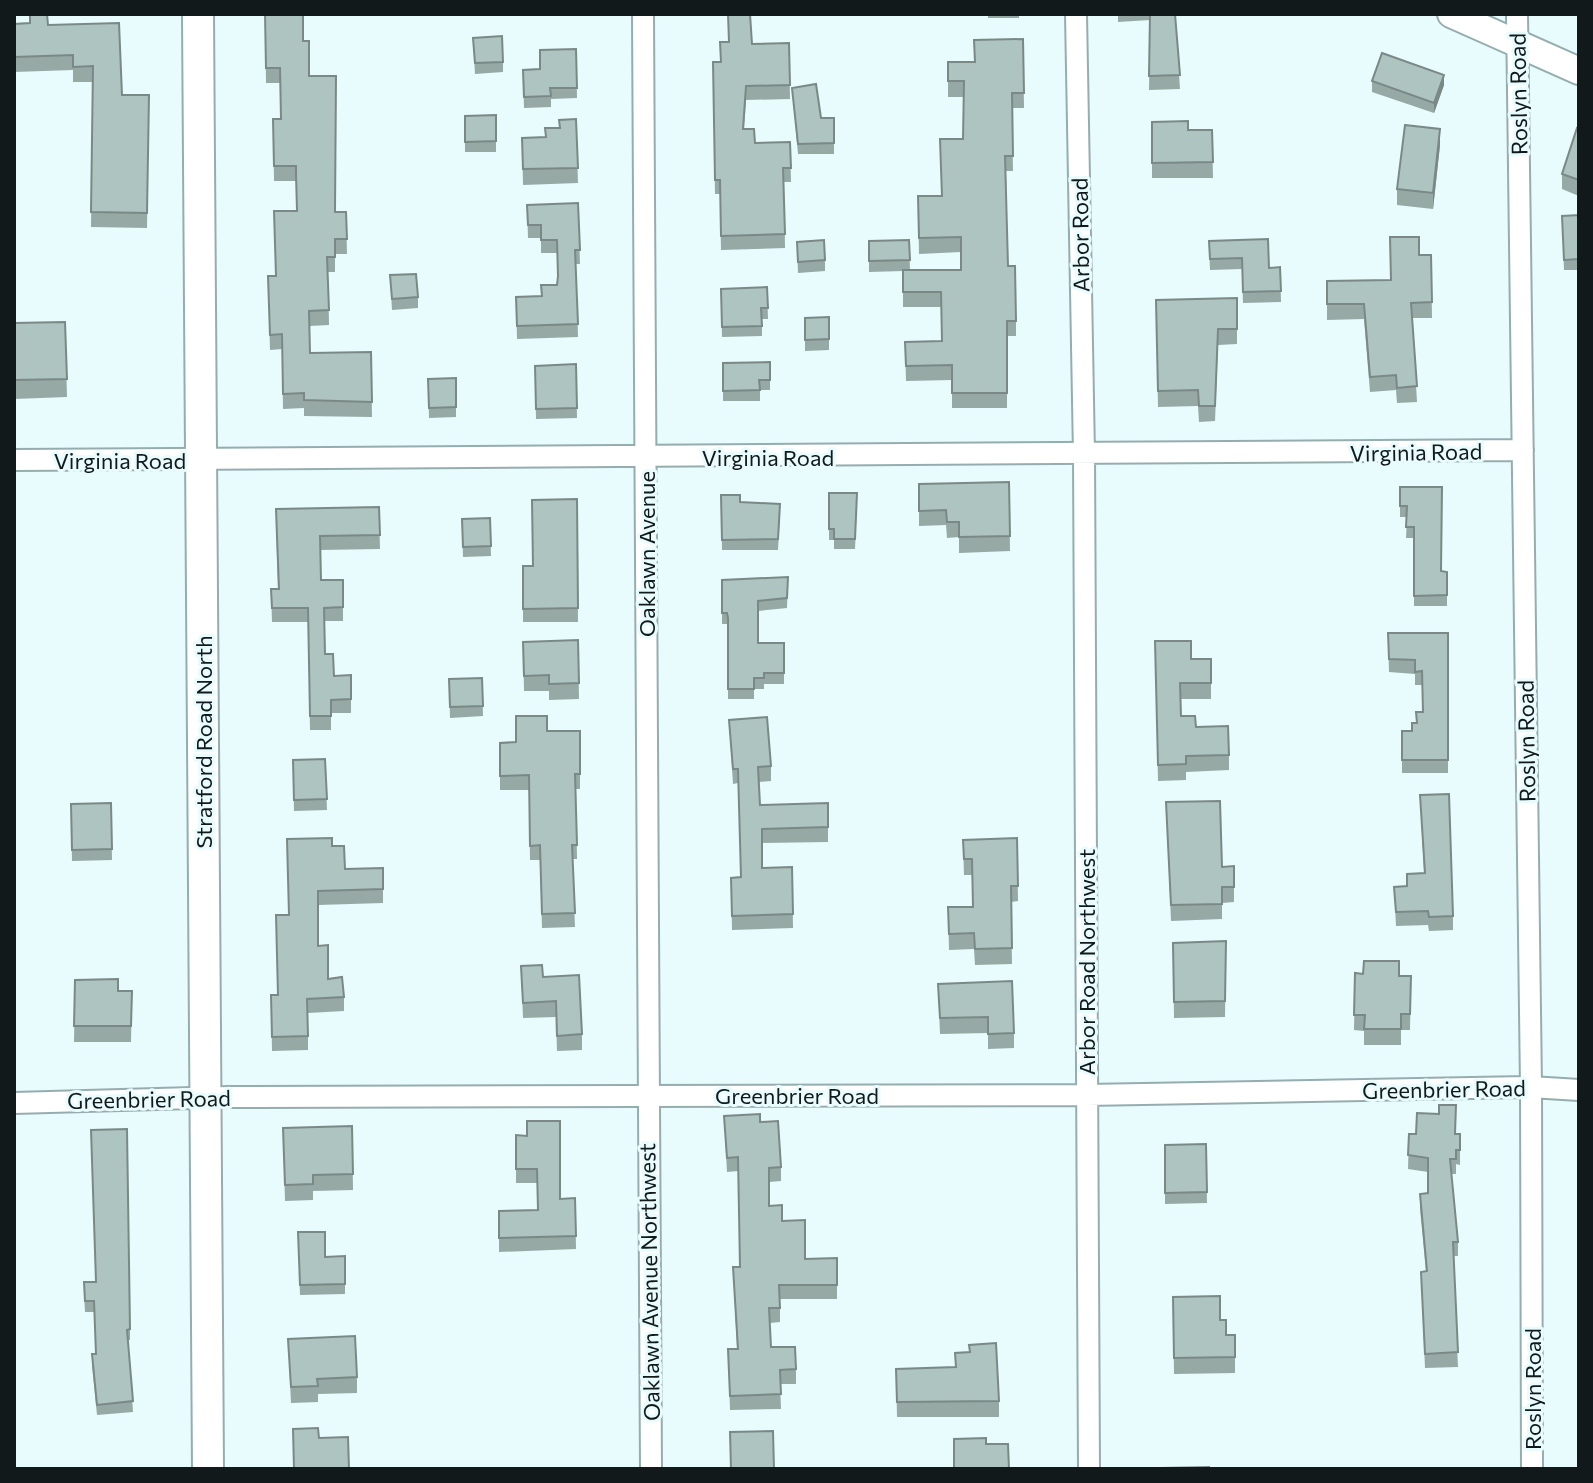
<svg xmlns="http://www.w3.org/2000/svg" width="1593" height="1483" font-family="Commissioner,sans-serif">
  <rect width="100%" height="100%" fill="#e8fbfd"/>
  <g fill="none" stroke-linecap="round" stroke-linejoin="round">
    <!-- minor casing -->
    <g stroke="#96adaf" stroke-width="24">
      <path id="minor" d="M643,14L651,1469
        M1076,14L1084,455L1089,1469
        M1517,14L1531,1087L1532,1469
        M14,460L1523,450
        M14,1103L229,1097L1086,1095L1531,1087L1579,1090"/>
    </g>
    <!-- tertiary casing -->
    <g stroke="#96adaf" stroke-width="30">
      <path id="tertiary" d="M1451,14L1579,71"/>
    </g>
    <!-- secondary casing -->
    <g stroke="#96adaf" stroke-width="34">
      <path id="secondary" d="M198,14L208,1469"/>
    </g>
    <!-- minor -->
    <use href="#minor" stroke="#fff" stroke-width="20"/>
    <!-- tertiary -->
    <use href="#tertiary" stroke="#fff" stroke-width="26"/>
    <!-- secondary -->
    <use href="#secondary" stroke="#fff" stroke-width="30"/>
  </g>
  <!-- wall -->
  <path fill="#96a9a5" d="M265,14L303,41L335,212H346L347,254H335V272H328L329,325L309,326L310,353L371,352L372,417L304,416V408L283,409L282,349L270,350L268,276H275L296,211V181H274L273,119H281L280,83H266Z
    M700,14H750L752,44L789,43L790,99L746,100L744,129L755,143L790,142L791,182H784L785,248L721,250L720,194H715L713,62H720L729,42L728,16H700Z
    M988,14H1019V18H988Z
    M1118,14H1175L1180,89L1149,90L1150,20L1118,22Z
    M119,23L122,95H149L147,228L91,227L93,82H73V70L14,72V24L48,25Z
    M473,38L503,62V72L475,74Z
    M1023,39L1024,108H1012L1013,171H1006L1008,266L1016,321V336H1007V408H952V380L906,381L905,342L942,341L941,307H903V271L869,272V241L909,240L910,270H961V252L919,254L918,196H942L963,139L964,97H948V62H975Z
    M576,49L577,98L551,99V107L524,108L523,70L540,69Z
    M1372,81L1444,85L1434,113L1372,92Z
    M792,88L821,118H834V154H798Z
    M496,115V152H465V116Z
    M576,119L578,183L523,185L522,138L546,137Z
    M1152,122L1188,130H1212L1213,178H1152Z
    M1579,129V196L1562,189V174Z
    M1440,145L1433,209L1397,205V189Z
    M578,203L580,264H576L578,337L517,339L516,297L542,296L557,285L558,278L557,253H541V238H528L527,205Z
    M1579,215V270H1564L1562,216Z
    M1209,241L1269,268L1280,267L1281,302L1243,303L1242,269L1210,270Z
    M797,242L825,260V271L798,273Z
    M1419,255H1431L1432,318H1412L1417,402L1397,403L1396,390L1370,392L1364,319L1327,320V281L1390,280Z
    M390,275L418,297V308L392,310Z
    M767,287L768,319H762V336L722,337L721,289Z
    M1237,298V344L1218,345L1215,421L1199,422L1198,406L1158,407L1156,300Z
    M829,317V350L805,351V318Z
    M65,322L67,397L14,399V323Z
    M770,362V390H760V401H723V363Z
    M576,364L577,418L536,419L535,366Z
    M456,378V417L429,418L428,379Z
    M1009,482L1010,551L959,553V537L947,538L946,525L919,526V484Z
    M1400,487L1441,571L1447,572V606H1414V538H1406L1407,517H1400Z
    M829,493L857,503L855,549H834V540H829Z
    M721,495L780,515L778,550H722Z
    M577,499L578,622H523V566H533Z
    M379,507L380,549L320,550L321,580H343V621H325V654L334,676L351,675V713H331V730H310L308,622H272L271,589H278L276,523Z
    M490,518L491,556L463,557L462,519Z
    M788,577L787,608L758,611V643H784V684H764V689H754V699H728V629L727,624H722V580Z
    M1388,633H1448V773H1402V731H1412L1423,712L1422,685H1415V674L1389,672Z
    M578,640L579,699L549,700V691H524L523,642Z
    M1155,641L1191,659H1211V699H1180L1181,716L1229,755V770L1186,772V780L1158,781Z
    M482,678L483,716L450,718L449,679Z
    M729,720L771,766V781L759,782L760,805L828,803V842L762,843V868L792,867L793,928L732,930L731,878L741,877L738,783L733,784Z
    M547,731H580V789H576L577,859H572L575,927L542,928L540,860H530L529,790H500V743L516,742Z
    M325,759L327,810L294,811L293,760Z
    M1420,795L1453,916V930L1429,931L1428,925L1396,926L1394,887H1407V874L1424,873Z
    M1166,802L1222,867L1234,866V902L1222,903V919L1171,921Z
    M111,803L112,860L72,861L71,804Z
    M1017,838L1018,901L1011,902L1012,964L975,965L974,949L949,950L948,907H973L972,875H964L963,840Z
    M332,846L345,869L383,868V903L318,905V946L328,979L344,997V1011L308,1013V1050L272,1051L271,995H277L288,915Z
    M1226,941L1225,1017L1174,1018L1173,943Z
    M521,966L543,977L582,1034V1050L557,1051L556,1017L523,1018Z
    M1355,973L1411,976L1410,1030H1401V1045H1364V1031L1354,1030Z
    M75,980L118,991H132L131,1042H74Z
    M938,984L1014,1033V1048L988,1049V1033L940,1034Z
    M724,1116L760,1122L781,1167V1181L769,1182V1206L782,1221L805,1259L837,1258V1299H780V1322L770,1323L771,1347L796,1369V1384H780L781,1409L730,1410L728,1349H737L733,1267H740L738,1171L727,1172Z
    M352,1126L353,1190L313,1191V1200L285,1201L283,1128Z
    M1409,1134H1460V1165L1456,1164V1174H1451L1458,1242V1256H1453L1458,1367L1425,1368L1421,1272H1426L1420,1208V1194L1428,1193V1172L1408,1169Z
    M516,1135L527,1136L560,1199L575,1198L576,1249L499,1252V1211L537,1210V1183H516Z
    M1206,1144L1207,1203L1165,1204V1145Z
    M298,1232L325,1257L345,1256V1294L300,1295Z
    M84,1293L130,1329V1340H128L133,1412L97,1415L92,1365V1354H96L94,1312H85Z
    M1173,1297L1226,1335H1235V1373L1174,1374Z
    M288,1339L357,1377V1393L318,1394V1402L291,1403Z
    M955,1353L999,1401V1417H897L896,1369L955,1367Z"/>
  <!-- shaded-wall -->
  <path fill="#7a8986" d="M1444,75V85L1434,113V103Z
    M1440,129V145L1433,209V193Z"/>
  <!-- building -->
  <path fill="#aec4c0" stroke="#7a8986" stroke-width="2" d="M30,14H47L48,25L119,23L122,95H149L147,213L91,212L93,66L73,67V55L14,57V24L30,23Z
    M265,14H303V41H309V76H336L335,212H346L347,239H335V257H327L329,310L309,311L310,353L371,352L372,402L304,400V393L283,394L282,334L270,335L268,276H276L274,211H297L296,175V166H274L273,119H281L280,68H266Z
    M728,14H750L752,44L789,43L790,85L746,86L743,129H754L755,143L790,142L791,168H783L785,234L721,236L720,180H715L713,62H721L720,42H729Z
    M1150,14H1175L1180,75L1149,76Z
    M502,36L503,62L475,63L473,38Z
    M1023,39L1024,93H1012L1013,156H1005L1008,266H1015L1016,321H1007V393H952V365L906,366L905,342L942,341L941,292H903V270H961V237L919,238L918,196H942L940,139H963L964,81H948V62H975L974,40Z
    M576,49L577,88H550L551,96L524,97L523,70L540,69V50Z
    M1382,53L1444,75L1434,103L1372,81Z
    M816,84L821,118H834V143L798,144L792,88Z
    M496,115V141L465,142V116Z
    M576,119L578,168L523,169L522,138L546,137L545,128H560L559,120Z
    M1188,121V130H1212L1213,162L1152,163V122Z
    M1405,125L1440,129L1433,193L1397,189Z
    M1577,128L1579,129V180L1562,174Z
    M578,203L580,250H575L578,324L517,326L516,297L542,296L541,285H557L558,276L557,240H541V225H528L527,205Z
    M1579,215V259L1564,260L1562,216Z
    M1390,237H1419V255H1431L1432,302L1411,303L1417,386L1397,388L1396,375L1370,377L1364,304H1327V281L1391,280Z
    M1268,239L1269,268L1280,267L1281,291L1243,292L1242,258L1210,259L1209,241Z
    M824,240L825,260L798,262L797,242Z
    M909,240L910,260L869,261V241Z
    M416,274L418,297L392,299L390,275Z
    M767,287L768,308H761L762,326L722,327L721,289Z
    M1237,298V329H1218L1215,406H1199L1198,390L1158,391L1156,300Z
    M829,317V339L805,340V318Z
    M65,322L67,379L14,380V323Z
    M770,362V380H759L760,390L723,391V363Z
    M576,364L577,408L536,409L535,366Z
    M456,378V407L429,408L428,379Z
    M1009,482L1010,536L959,537V522H947L946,510L919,511V484Z
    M1400,487H1442L1441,571L1447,572V595L1414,596V527H1406L1407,506H1400Z
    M829,493H857L855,539H834V529H829Z
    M721,495H740V502L780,504L778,539L722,540Z
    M577,499L578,608L523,609V566H533L532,500Z
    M379,507L380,535L320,536L321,580H343V607L324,608L325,654H333L334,676L351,675V699L331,700V716H310L308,608H272L271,589H279L276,509Z
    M490,518L491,546L463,547L462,519Z
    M788,577L787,598L758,601V643H784V673H764V678H754V689H728V618L727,613H722V580Z
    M1388,633H1448V760H1402V731H1412V723H1417L1416,712H1423L1422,671L1415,672V660L1389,659Z
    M578,640L579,683L549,684V675L524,676L523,642Z
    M1155,641H1191V659H1211V683H1180L1181,716H1195L1196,727L1228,726L1229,755L1186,756V764L1158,765Z
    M482,678L483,706L450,707L449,679Z
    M516,716H547V731H580V774H575L577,845H572L575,913L542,914L540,845L530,846L529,775L500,776V743L516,742Z
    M767,717L771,766L758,767L760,805L828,803V827L762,829V868L792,867L793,914L732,916L731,878L741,877L738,769H733L729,720Z
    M325,759L327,799L294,800L293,760Z
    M1449,794L1453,916L1429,917L1428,911L1396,912L1394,887L1407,886V874L1425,873L1420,795Z
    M1220,801L1222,867L1234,866V887H1222V904L1171,905L1166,802Z
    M111,803L112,849L72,850L71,804Z
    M332,838V846H344L345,869L383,868V889L318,891V946L328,945V979L342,977L344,997L307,999L308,1036L272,1037L271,995H278L276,915H289L287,839Z
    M1017,838L1018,886H1011L1012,948L975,949L974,933L949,934L948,907H973L972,859H964L963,840Z
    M1226,941L1225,1001L1174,1002L1173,943Z
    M1364,961H1399V976H1411L1410,1014H1401V1029H1364L1365,1015H1354L1355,973L1363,974Z
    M542,965L543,977L579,975L582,1034L557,1036L556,1001L523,1003L521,966Z
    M118,979V991H132L131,1026H74L75,980Z
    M1012,981L1014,1033L988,1034V1017L940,1018L938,984Z
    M1439,1105H1456L1455,1134H1460V1150H1456V1159H1450L1458,1242H1453L1458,1352L1425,1354L1421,1272L1427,1271L1420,1194L1428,1193V1158L1408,1155L1409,1134H1416L1417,1113L1439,1114Z
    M760,1114V1122L778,1121L781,1167L769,1168V1206L782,1205V1221L805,1220V1259L837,1258V1285H779L780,1308H769L771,1347H795L796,1369L780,1370L781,1394L730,1396L728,1349H738L733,1267H740L738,1157L727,1158L724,1116Z
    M527,1121H560V1199L575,1198L576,1236L499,1238V1211L538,1210L537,1169H516V1135L527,1136Z
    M352,1126L353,1174L313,1175V1184L285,1185L283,1128Z
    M127,1129L130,1329L127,1330L133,1401L97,1405L92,1354H96L94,1301H85L84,1282H96L91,1130Z
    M1206,1144L1207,1192L1165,1193V1145Z
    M298,1232H325V1257L345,1256V1284L300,1285Z
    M1220,1296V1320H1226V1335H1235V1357L1174,1358L1173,1297Z
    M355,1336L357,1377L317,1379L318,1386L291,1387L288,1339Z
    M996,1343L999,1401L897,1402L896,1369L956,1367L955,1353L970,1352L969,1345Z
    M318,1428L319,1438L348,1437L349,1469H294L293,1429Z
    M773,1431L774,1469H731L730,1432Z
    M986,1438V1444H1008L1009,1469H954V1439Z
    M1209,1467V1469H1161V1468Z"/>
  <g text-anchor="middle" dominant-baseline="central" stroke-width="6" stroke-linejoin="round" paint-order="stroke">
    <!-- street labels -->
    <g font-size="22" fill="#11191a" stroke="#e8fbfd">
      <text transform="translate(1518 94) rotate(-91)">Roslyn Road</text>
      <text transform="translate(1080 235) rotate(-91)">Arbor Road</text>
      <text transform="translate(1416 452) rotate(-1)">Virginia Road</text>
      <text x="768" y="457">Virginia Road</text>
      <text x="120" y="460">Virginia Road</text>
      <text transform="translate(646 554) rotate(-90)">Oaklawn Avenue</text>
      <text transform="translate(1526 741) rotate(-91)">Roslyn Road</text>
      <text transform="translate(203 742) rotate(-90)">Stratford Road North</text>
      <text transform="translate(1086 962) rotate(-90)">Arbor Road Northwest</text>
      <text transform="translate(1444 1089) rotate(-1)">Greenbrier Road</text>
      <text x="797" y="1095">Greenbrier Road</text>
      <text transform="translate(149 1099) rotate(-1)">Greenbrier Road</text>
      <text transform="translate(649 1282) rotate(-91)">Oaklawn Avenue Northwest</text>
      <text transform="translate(1532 1389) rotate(-90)">Roslyn Road</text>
    </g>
  </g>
  <!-- border -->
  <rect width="1593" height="1483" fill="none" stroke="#11191a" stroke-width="32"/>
</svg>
